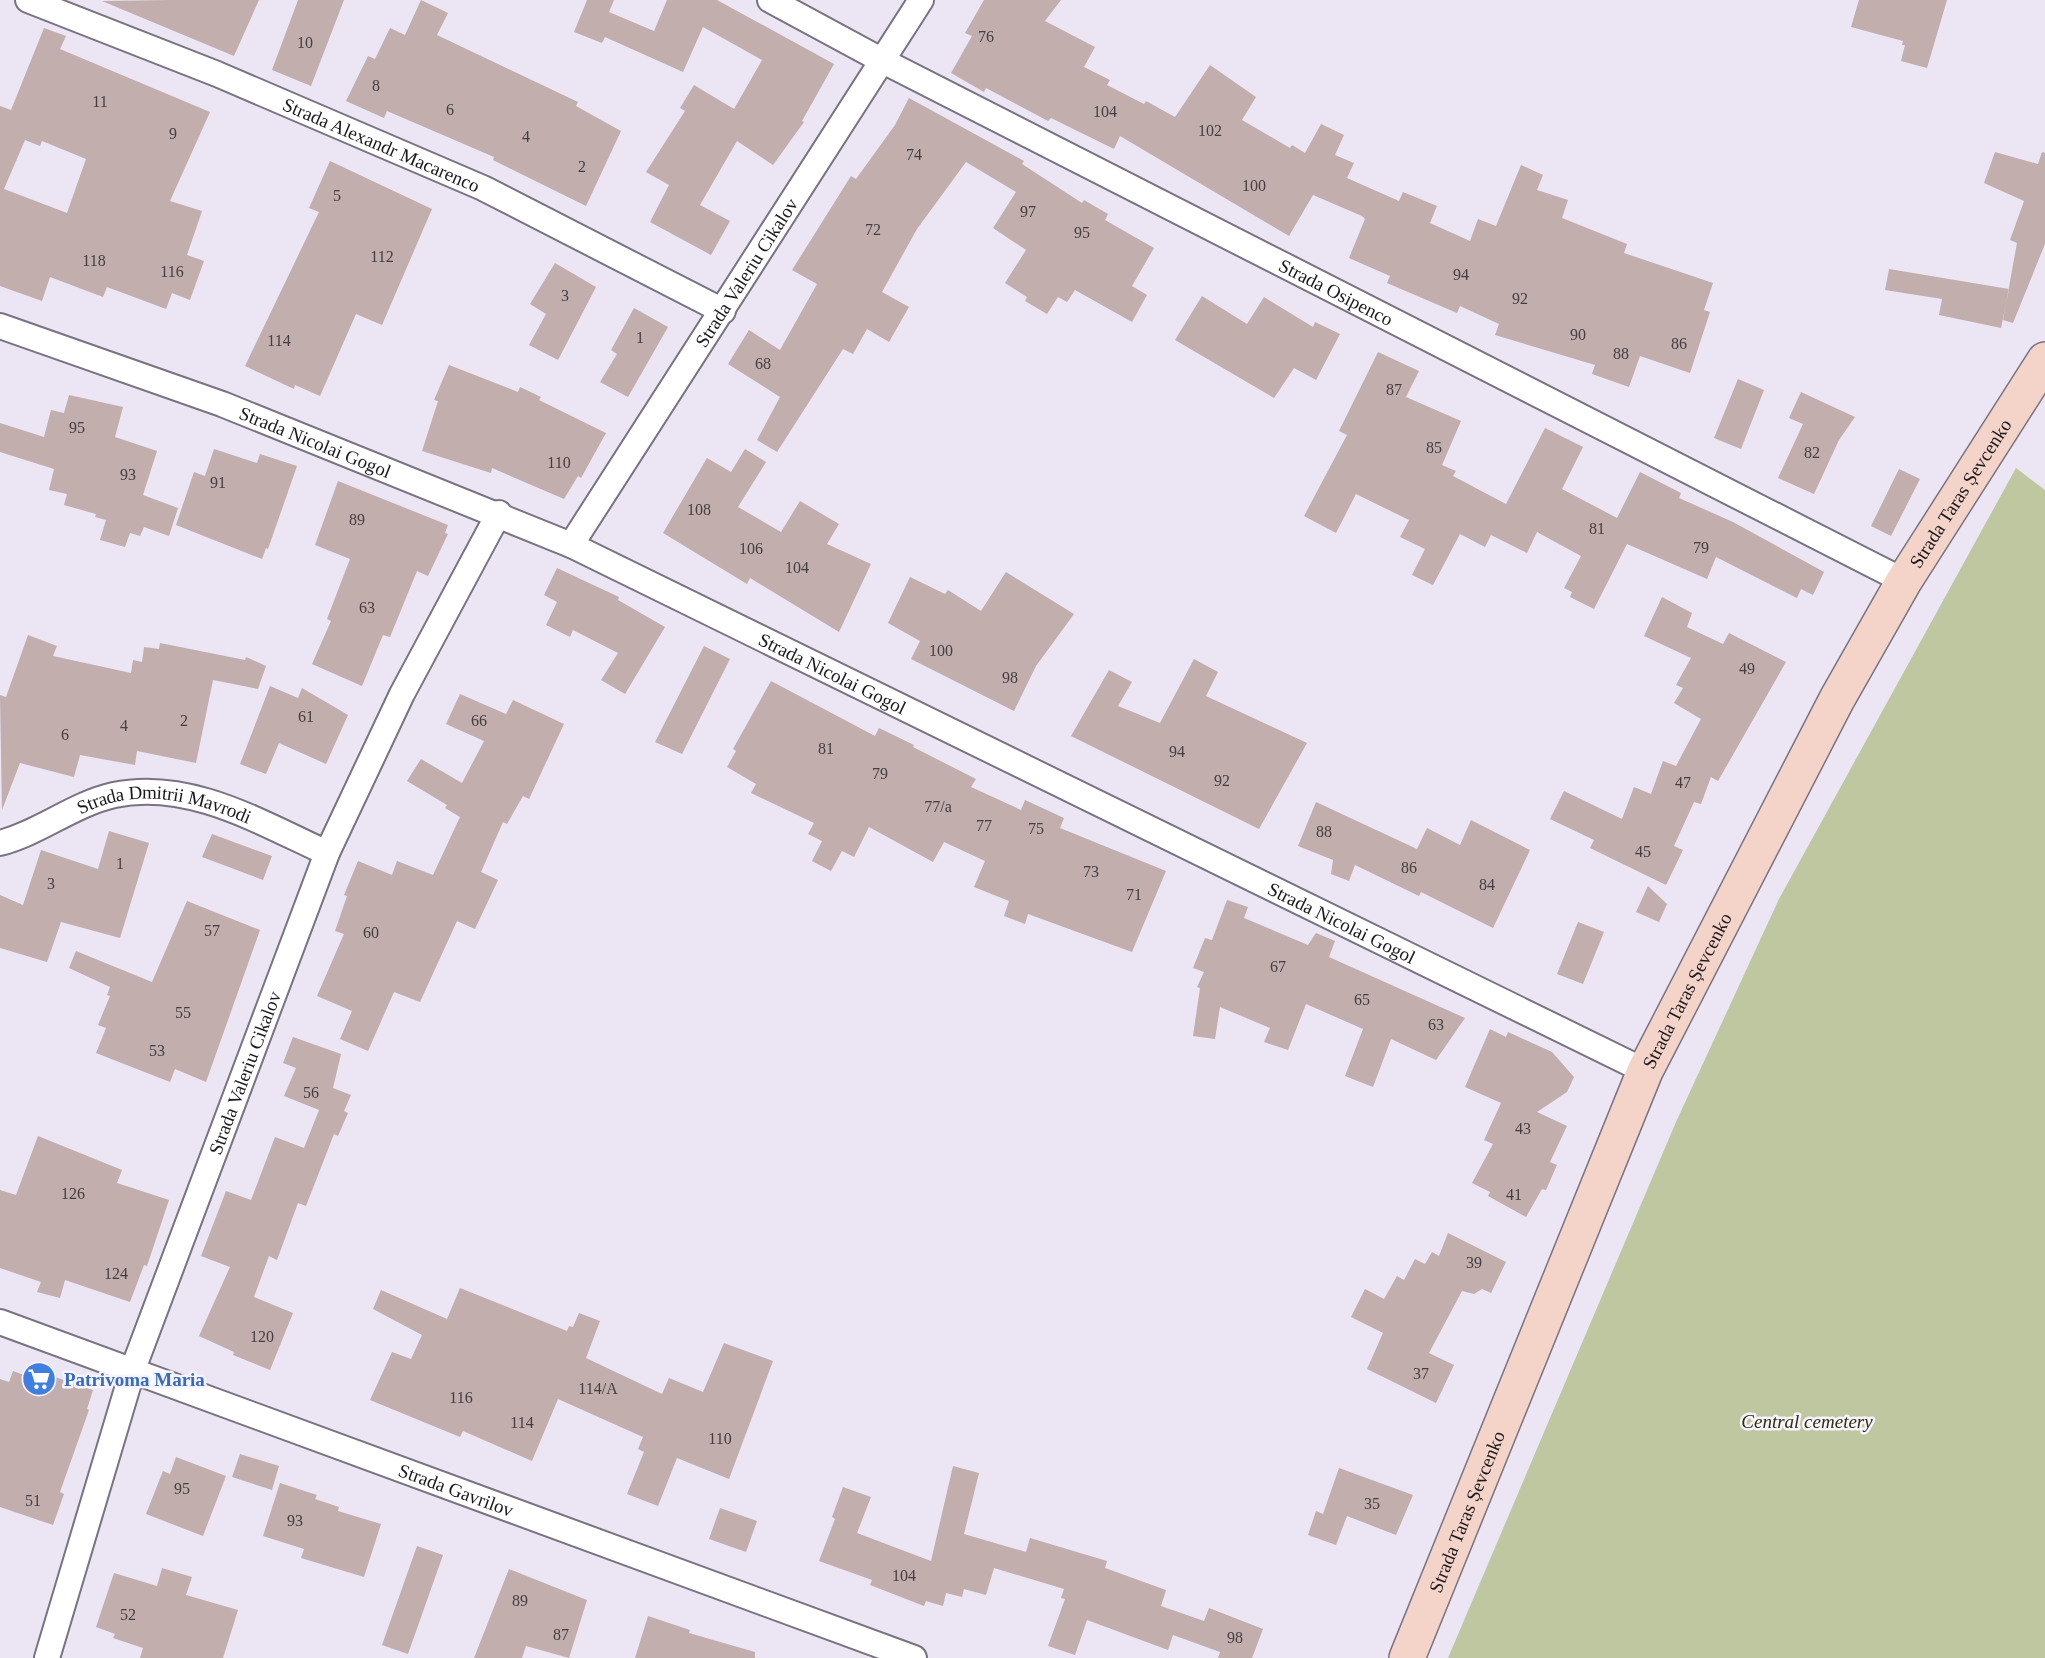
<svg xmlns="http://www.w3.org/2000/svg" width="2045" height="1658" font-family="Georgia,serif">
  <rect width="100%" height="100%" fill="#ebe5f4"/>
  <!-- green -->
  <path fill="#bfc7a1" d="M2016,468L2045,490V1658H1448L1676,1122L1779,899Z"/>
  <!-- building -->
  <path fill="#c1aead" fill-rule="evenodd" d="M171,0H259L234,56L102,1Z
    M298,0H344L311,86L272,70Z
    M421,0L448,13L437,35L578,102L576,106L621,131L586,206L493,160L494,157L387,111L384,118L346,101L368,56L375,59L390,28L405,35Z
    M587,0H614L609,12L654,31L667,0H717L834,64L802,121L804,122L773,165L737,141L700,205L730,221L711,255L650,222L669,185L646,172L685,111L680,108L694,85L734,109L762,60L703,27L683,72L605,37L602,43L574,32Z
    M984,0H1061L1045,21L1095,47L1084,67L1110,80L1107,85L1144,104L1146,101L1175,117L1210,65L1256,97L1242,120L1290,148L1292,145L1305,153L1321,124L1344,135L1335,155L1354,163L1347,178L1399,201L1403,192L1437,206L1430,223L1470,241L1478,219L1496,226L1521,165L1543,175L1537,190L1568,200L1562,218L1627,244L1624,253L1713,283L1704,310L1710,312L1690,373L1640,356L1629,387L1592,374L1595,365L1495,335L1499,324L1460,306L1457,313L1387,283L1390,276L1349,258L1365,219L1362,216L1313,195L1289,236L1120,136L1114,149L1051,118L1048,121L986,88L984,92L951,73L972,36L965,33Z
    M1859,0H1947L1927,68L1901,61L1905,45H1902L1903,41L1851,27Z
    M44,28L66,36L60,49L210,112L170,201L202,211L187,255L204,261L190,300L172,293L166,309L107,287L103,297L50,277L42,301L0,286V106L11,110ZM25,140L40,146L42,141L86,159L67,213L4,189Z
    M909,98L1024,161L1022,164L1082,203L1084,200L1108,214L1105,220L1154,248L1132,286L1147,295L1132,322L1075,290L1067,302L1058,297L1047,314L1025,301L1027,297L1005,283L1026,250L993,228L1016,192L966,162L917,229L882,292L909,307L889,342L867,329L853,354L843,349L777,452L757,440L780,397L728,364L749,330L780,350L817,284L792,270L851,176L856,179L895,125Z
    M1995,152L2038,164L2042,152L2045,153V244L2013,323L2003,320L2017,243L2010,240L2024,201L1984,183Z
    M330,161L432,209L382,325L356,314L320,396L295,385L294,389L245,366L319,212L309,208Z
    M555,263L596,287L558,360L529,345L546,314L530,304Z
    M1889,269L2009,289L2001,328L1939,315L1942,299L1885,290Z
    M1202,296L1247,324L1264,297L1313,327L1315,322L1340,334L1316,380L1294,368L1274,398L1175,340Z
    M634,308L668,327L628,397L600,382L617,354L611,350Z
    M1378,352L1419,371L1406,397L1461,421L1442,465L1456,471L1453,476L1506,504L1545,428L1583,447L1562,489L1617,518L1640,472L1681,493L1679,498L1733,522L1824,572L1813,595L1801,589L1797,598L1716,557L1707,579L1627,544L1594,609L1570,597L1572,592L1564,588L1581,556L1537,532L1527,553L1491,535L1485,547L1460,534L1433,585L1412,575L1425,549L1400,537L1409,520L1356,494L1336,533L1304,516L1347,435L1339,431Z
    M449,365L518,392L520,387L541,397L539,400L606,433L581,478L578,476L564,499L492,468L491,473L422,451L438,401L434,400Z
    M1738,379L1764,390L1741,449L1714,438Z
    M1801,392L1855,417L1839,440L1814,494L1778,478L1803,424L1789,418Z
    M69,395L123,407L115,437L157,451L143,495L178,508L169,536L144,527L140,536L130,533L125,547L100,540L106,520L95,517L96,514L64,505L67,494L49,490L54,469L0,452V423L44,437L51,410L64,413Z
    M214,449L257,463L260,454L297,466L268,549L266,548L262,559L176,525L194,472L205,476Z
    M745,449L766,462L738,507L781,532L800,501L839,524L827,544L871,564L839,632L750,578L747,584L663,533L707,458L731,472Z
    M1899,469L1920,479L1891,536L1871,526Z
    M338,481L448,525L445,533L448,534L428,576L417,571L390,637L383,635L362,686L312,664L331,621L327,619L350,559L315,545Z
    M557,568L619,597L618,600L665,627L625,694L601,680L618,653L573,630L570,637L546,625L557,602L544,595Z
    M1006,572L1074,614L1036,666L1014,711L911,659L920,641L888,623L910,577L945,594L948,590L981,611Z
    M1662,597L1692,613L1687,627L1723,644L1729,633L1786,662L1718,781L1711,777L1701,804L1694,802L1674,846L1683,850L1666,885L1590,848L1594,840L1550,819L1564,791L1622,819L1634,787L1651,794L1663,761L1676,766L1701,719L1674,703L1683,688L1676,685L1691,658L1644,636Z
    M28,635L57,646L53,656L131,673L133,660L142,662L144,647L159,649L160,643L245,660L246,657L266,666L258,689L213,680L196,763L137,751L135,765L80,755L74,777L20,763L2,810L0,695L6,697Z
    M704,646L730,659L682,754L655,742Z
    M1194,659L1218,672L1206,696L1307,743L1259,829L1071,736L1109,670L1132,682L1118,706L1160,723Z
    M771,681L875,736L879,728L914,745L913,747L976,779L971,787L1021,810L1025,800L1064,818L1060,828L1166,871L1132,952L1028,914L1025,924L1004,916L1009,901L974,887L985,861L944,842L933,862L869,827L854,857L842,851L831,871L812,861L822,841L808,834L814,823L751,793L756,784L727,767L736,751L733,749Z
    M270,686L298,698L302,688L348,715L326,764L279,743L266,774L240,764Z
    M460,694L506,714L513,700L564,724L529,799L523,796L507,824L503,822L481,872L498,880L475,929L457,921L420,1002L394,992L368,1051L340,1039L352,1011L317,996L344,934L335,931L347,896L344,895L358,861L392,875L397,861L433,875L460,817L445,808L447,805L407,781L421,759L462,783L484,741L446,724Z
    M1316,802L1417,849L1427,828L1460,845L1471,820L1530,850L1493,928L1421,892L1419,896L1355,865L1349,881L1331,874L1333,860L1298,846Z
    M109,831L149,843L120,938L61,922L47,962L0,948V895L23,905L41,850L98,869Z
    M212,834L272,856L263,880L202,857Z
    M1648,886L1667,904L1659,922L1636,912Z
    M1227,900L1248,907L1244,918L1308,945L1316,933L1335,941L1329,957L1465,1018L1436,1060L1391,1039L1373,1087L1345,1076L1363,1029L1306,1004L1288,1050L1264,1042L1270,1028L1220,1007L1215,1039L1193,1036L1200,988L1197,987L1204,972L1193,968L1205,938L1212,940Z
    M187,901L260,930L206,1082L175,1069L170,1082L96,1053L106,1028L98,1025L110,996L107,995L110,987L69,968L76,951L152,982Z
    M1578,922L1604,932L1583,984L1557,974Z
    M1490,1029L1506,1037L1508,1032L1552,1052L1574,1077L1567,1092L1537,1112L1567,1126L1550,1162L1557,1165L1546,1190L1542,1189L1526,1217L1488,1196L1490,1192L1472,1183L1493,1144L1484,1140L1501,1103L1465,1087Z
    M293,1037L341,1054L333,1088L351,1095L344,1111L348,1113L338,1136L334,1134L306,1206L298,1203L277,1260L269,1256L254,1297L293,1313L270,1370L233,1355L234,1352L199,1336L230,1267L201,1256L226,1191L251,1200L275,1137L304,1148L319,1110L284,1096L296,1068L283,1063Z
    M38,1136L122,1170L117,1183L169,1200L147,1266L144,1265L130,1302L65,1280L60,1298L37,1292L41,1282L0,1268V1190L16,1195Z
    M1448,1233L1506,1262L1491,1293L1482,1289L1474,1294L1462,1291L1429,1353L1454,1365L1436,1403L1367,1369L1383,1333L1351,1317L1365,1289L1384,1299L1397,1276L1404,1280L1415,1259L1425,1264L1432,1252L1439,1256Z
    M460,1288L567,1331L569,1326L573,1327L579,1313L600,1321L586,1358L662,1394L669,1378L703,1392L724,1343L773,1361L729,1479L677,1458L658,1506L627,1494L644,1452L638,1449L643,1437L558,1399L532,1461L463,1431L460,1437L370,1400L392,1352L411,1359L422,1335L373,1309L381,1290L447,1319Z
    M13,1371L40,1381L43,1373L93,1390L87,1409L89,1410L60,1492L64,1494L53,1525L0,1507V1379L9,1382Z
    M240,1454L279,1466L272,1490L232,1477Z
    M176,1457L226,1476L203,1536L146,1514L163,1471L170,1474Z
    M953,1466L979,1473L964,1534L1026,1552L1030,1538L1107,1561L1105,1568L1166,1590L1161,1606L1204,1621L1209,1608L1263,1629L1252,1658H1218L1220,1652L1173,1635L1168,1650L1087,1620L1075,1655L1048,1646L1065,1599L1061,1598L1064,1589L994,1568L986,1595L964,1589L962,1597L946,1593L943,1606L926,1601L924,1606L870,1585L872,1580L819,1561L835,1519L832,1517L843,1487L871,1497L857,1533L931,1561Z
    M1339,1468L1413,1495L1396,1535L1347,1516L1336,1545L1308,1535L1316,1511L1323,1514Z
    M280,1483L317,1495L315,1499L339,1507L338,1511L381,1524L364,1577L301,1558L304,1549L263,1536Z
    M720,1508L757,1521L746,1552L709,1539Z
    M417,1546L443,1555L408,1654L382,1645Z
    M162,1568L192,1577L186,1595L238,1610L223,1658H140L143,1648L113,1638L115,1634L96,1627L114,1573L157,1586Z
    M509,1569L587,1600L569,1658L526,1646L522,1658H474Z
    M648,1616L690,1630L689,1633L755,1652V1658H635Z"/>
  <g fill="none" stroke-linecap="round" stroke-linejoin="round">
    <!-- minor casing -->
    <g stroke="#797381" stroke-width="28">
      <g id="minor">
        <path id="s1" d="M28,0L217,74L483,188L723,311"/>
        <path id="s2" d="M770,0L883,61L1904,581"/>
        <path id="s3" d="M0,326L222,404L571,545L1645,1071"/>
        <path id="s4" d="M571,545L921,0"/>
        <path id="s5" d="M0,843C39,833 74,804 114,795C189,779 261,823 327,853"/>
        <path id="s6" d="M0,1322L914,1658"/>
        <path id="s7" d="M47,1658L133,1369L327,853L402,694L499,513"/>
      </g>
    </g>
    <!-- secondary casing -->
    <g stroke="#797381" stroke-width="38">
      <g id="secondary">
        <path id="s8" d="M1407,1658L1645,1071L1837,699L1904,581L2045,360"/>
      </g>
    </g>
    <!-- minor -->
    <use href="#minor" stroke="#fff" stroke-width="24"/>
    <!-- secondary -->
    <use href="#secondary" stroke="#f4d4c8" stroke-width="35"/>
  </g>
  <!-- icons -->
  <defs>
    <g id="supermarket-disc" transform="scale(1.75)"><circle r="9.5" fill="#3f7fe0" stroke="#f8f3ff"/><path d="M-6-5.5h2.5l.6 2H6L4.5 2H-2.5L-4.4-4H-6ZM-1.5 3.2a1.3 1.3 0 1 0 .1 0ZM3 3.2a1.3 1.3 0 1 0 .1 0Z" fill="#fff"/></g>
  </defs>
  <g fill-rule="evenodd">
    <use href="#supermarket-disc" x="39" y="1379"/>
  </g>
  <g text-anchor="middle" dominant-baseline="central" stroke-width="5" stroke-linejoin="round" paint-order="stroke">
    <!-- number labels -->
    <g font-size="16" fill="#443e42">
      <text x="986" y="36">76</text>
      <text x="305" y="42">10</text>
      <text x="376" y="85">8</text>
      <text x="100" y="101">11</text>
      <text x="450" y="109">6</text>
      <text x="1105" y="111">104</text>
      <text x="1210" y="130">102</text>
      <text x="173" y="133">9</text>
      <text x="526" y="136">4</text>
      <text x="914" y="154">74</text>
      <text x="582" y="166">2</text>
      <text x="1254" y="185">100</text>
      <text x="337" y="195">5</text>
      <text x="1028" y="211">97</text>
      <text x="873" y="229">72</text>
      <text x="1082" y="232">95</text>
      <text x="382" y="256">112</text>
      <text x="94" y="260">118</text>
      <text x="172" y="271">116</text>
      <text x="1461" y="274">94</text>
      <text x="565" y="295">3</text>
      <text x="1520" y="298">92</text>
      <text x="1578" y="334">90</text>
      <text x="640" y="337">1</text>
      <text x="279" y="340">114</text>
      <text x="1679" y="343">86</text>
      <text x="1621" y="353">88</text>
      <text x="763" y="363">68</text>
      <text x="1394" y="389">87</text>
      <text x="77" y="427">95</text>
      <text x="1434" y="447">85</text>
      <text x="1812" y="452">82</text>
      <text x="559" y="462">110</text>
      <text x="128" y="474">93</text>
      <text x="218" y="482">91</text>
      <text x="699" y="509">108</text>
      <text x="357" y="519">89</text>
      <text x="1597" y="528">81</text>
      <text x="1701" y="547">79</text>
      <text x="751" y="548">106</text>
      <text x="797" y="567">104</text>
      <text x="367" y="607">63</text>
      <text x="941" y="650">100</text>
      <text x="1747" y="668">49</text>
      <text x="1010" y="677">98</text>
      <text x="306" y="716">61</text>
      <text x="184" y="720">2</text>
      <text x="479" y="720">66</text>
      <text x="124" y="725">4</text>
      <text x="65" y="734">6</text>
      <text x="826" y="748">81</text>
      <text x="1177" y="751">94</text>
      <text x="880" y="773">79</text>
      <text x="1222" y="780">92</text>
      <text x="1683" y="782">47</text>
      <text x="938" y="806">77/a</text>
      <text x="984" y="825">77</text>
      <text x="1036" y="828">75</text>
      <text x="1324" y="831">88</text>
      <text x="1643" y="851">45</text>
      <text x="120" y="863">1</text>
      <text x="1409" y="867">86</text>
      <text x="1091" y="871">73</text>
      <text x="51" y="883">3</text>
      <text x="1487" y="884">84</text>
      <text x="1134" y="894">71</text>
      <text x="212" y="930">57</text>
      <text x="371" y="932">60</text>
      <text x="1278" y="966">67</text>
      <text x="1362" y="999">65</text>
      <text x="183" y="1012">55</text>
      <text x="1436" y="1024">63</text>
      <text x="157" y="1050">53</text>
      <text x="311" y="1092">56</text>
      <text x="1523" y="1128">43</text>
      <text x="73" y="1193">126</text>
      <text x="1514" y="1194">41</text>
      <text x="1474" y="1262">39</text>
      <text x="116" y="1273">124</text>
      <text x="262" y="1336">120</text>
      <text x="1421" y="1373">37</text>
      <text x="598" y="1388">114/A</text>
      <text x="461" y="1397">116</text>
      <text x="522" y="1422">114</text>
      <text x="720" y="1438">110</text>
      <text x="182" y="1488">95</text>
      <text x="33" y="1500">51</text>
      <text x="1372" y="1503">35</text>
      <text x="295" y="1520">93</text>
      <text x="904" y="1575">104</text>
      <text x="520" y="1600">89</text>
      <text x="128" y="1614">52</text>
      <text x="561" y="1634">87</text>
      <text x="1235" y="1637">98</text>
    </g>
    <!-- street labels -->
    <g font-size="19" fill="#1b191e" stroke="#f8f3ff">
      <text stroke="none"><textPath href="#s1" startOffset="382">Strada Alexandr Macarenco</textPath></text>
      <text stroke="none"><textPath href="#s4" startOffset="324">Strada Valeriu Cikalov</textPath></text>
      <text stroke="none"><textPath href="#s2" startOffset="637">Strada Osipenco</textPath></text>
      <text stroke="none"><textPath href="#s3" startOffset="336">Strada Nicolai Gogol</textPath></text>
      <text stroke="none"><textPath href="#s8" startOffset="1292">Strada Taras Șevcenko</textPath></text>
      <text stroke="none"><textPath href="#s3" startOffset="903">Strada Nicolai Gogol</textPath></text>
      <text stroke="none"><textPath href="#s5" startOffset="175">Strada Dmitrii Mavrodi</textPath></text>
      <text stroke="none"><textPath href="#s3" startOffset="1470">Strada Nicolai Gogol</textPath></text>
      <text stroke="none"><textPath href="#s8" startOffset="724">Strada Taras Șevcenko</textPath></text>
      <text stroke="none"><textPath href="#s7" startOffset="618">Strada Valeriu Cikalov</textPath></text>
      <text stroke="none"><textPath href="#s6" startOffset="486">Strada Gavrilov</textPath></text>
      <text stroke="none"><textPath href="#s8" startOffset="158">Strada Taras Șevcenko</textPath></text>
    </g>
    <!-- shop labels -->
    <g font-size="19" font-weight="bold" fill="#366cbe" stroke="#f8f3ff" text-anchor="start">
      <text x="64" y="1379">Patrivoma Maria</text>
    </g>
    <!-- park labels -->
    <g font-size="19" font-style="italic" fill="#2a3008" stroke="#f8f3ff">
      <text x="1807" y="1421">Central cemetery</text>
    </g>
  </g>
</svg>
